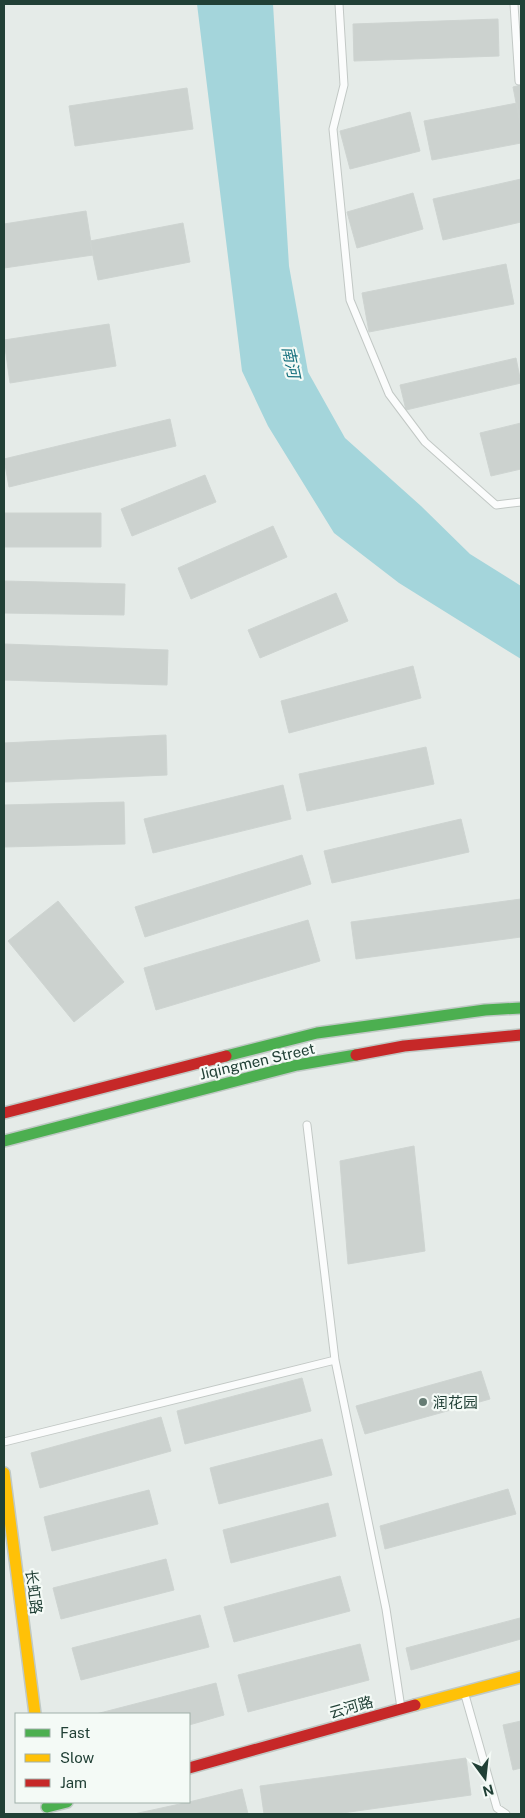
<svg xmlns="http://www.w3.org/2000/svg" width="525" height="1818" font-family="'Public Sans','Noto Sans SC',sans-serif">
  <rect width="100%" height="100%" fill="#e5ebe8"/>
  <!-- water -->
  <path fill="#a4d5db" d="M197,4H273L289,266L308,372L345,438L421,506L470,554L521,586V659L399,583L334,533L268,426L242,371Z"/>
  <!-- building -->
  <path fill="#ccd2cf" stroke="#ced4d1" d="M498,19L499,56L354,61L353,24Z
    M521,85V123H520L513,87Z
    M187,88L193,129L75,146L69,106Z
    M517,103L521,127V143L432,160L424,121Z
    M410,112L420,151L350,169L340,131Z
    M521,179V222L443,240L433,199Z
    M413,193L423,229L357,248L347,212Z
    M86,211L93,255L4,268V224Z
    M183,223L190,262L98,280L90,241Z
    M506,264L514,304L369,332L362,293Z
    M109,324L116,366L10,383L4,340Z
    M516,358L521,383L406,410L400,385Z
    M170,419L176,446L9,487L4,459Z
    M521,423V469L491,476L480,433Z
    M205,475L216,502L132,536L121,509Z
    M4,513H101V547H4Z
    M273,526L287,557L191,599L178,568Z
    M4,581L125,584L124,615L4,613Z
    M336,593L348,621L260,658L248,630Z
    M4,644L168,650L167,685L4,680Z
    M413,666L421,698L289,733L281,701Z
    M166,735L167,775L4,782V743Z
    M426,747L434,784L307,811L299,774Z
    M283,785L291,819L153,853L144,819Z
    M124,802L125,844L4,847V805Z
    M461,819L469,852L332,883L324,851Z
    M302,855L311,884L145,937L135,907Z
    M521,899V937L356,959L351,922Z
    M58,901L124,982L74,1022L8,941Z
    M308,920L320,961L156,1010L144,968Z
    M414,1146L425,1251L348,1264L340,1161Z
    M481,1371L490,1399L365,1434L356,1406Z
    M302,1378L311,1411L185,1444L177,1411Z
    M161,1417L171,1451L40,1488L31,1453Z
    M322,1439L332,1475L219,1504L210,1468Z
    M508,1489L516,1514L385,1549L380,1526Z
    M149,1490L158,1524L52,1551L44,1517Z
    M328,1503L336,1536L231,1563L223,1530Z
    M166,1559L174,1590L61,1619L53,1588Z
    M340,1576L350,1611L234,1642L224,1607Z
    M200,1615L209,1647L81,1680L72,1648Z
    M520,1618L521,1639L411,1670L406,1648Z
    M360,1644L369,1680L248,1712L238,1675Z
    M216,1683L224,1715L189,1725V1714H96Z
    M521,1721V1768L513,1770L503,1725Z
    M466,1758L471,1795L335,1814H264L260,1786Z
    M242,1789L248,1814H134L189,1802Z"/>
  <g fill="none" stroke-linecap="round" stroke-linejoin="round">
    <!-- lane casing -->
    <g stroke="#c2c8c5" stroke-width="9">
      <path id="lane" d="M339,4L344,85L333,129L350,300L389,394L425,442L496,505L521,502
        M514,4L519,81
        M307,1125L335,1360L386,1609L401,1708
        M4,1442L335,1360
        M465,1695L497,1808L506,1814"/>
    </g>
    <!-- fast casing -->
    <g stroke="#c0c9c5" stroke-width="14">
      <path id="fast" d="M226,1056L317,1033L485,1010L521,1008
        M4,1141L297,1065L356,1055
        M47,1807L67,1802"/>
    </g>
    <!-- slow casing -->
    <g stroke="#c0c9c5" stroke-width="14">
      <path id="slow" d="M4,1473L35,1714
        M415,1705L521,1677"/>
    </g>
    <!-- jam casing -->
    <g stroke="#c0c9c5" stroke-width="14">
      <path id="jam" d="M356,1055L404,1046L521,1035
        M4,1113L226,1056
        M189,1768L415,1705"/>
    </g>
    <!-- lane -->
    <use href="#lane" stroke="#fbfcfc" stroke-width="7"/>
    <!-- fast -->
    <use href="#fast" stroke="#4caf50" stroke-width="11"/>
    <!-- slow -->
    <use href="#slow" stroke="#ffc107" stroke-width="11"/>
    <!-- jam -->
    <use href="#jam" stroke="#c62828" stroke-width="11"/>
  </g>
  <!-- markers -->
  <circle fill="#667c74" stroke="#f4faf6" stroke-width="2" cx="423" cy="1402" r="5"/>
  <g text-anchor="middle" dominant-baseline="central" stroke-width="4.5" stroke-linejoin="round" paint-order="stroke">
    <!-- street labels -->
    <g font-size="15" fill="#214036" stroke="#f4faf6">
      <text transform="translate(257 1061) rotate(-13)">Jiqingmen Street</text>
      <text transform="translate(34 1592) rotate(83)">长虹路</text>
      <text transform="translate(351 1707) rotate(-16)">云河路</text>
    </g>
    <!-- poi labels -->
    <g font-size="15" fill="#214036" stroke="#f4faf6" text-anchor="start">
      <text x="433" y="1402">润花园</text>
    </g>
    <!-- water labels -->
    <g font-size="16" font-style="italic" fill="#18727f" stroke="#f4faf6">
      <text transform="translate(291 362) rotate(78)">南河</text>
    </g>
  </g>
  <!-- border -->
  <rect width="525" height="1818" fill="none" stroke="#214036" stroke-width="10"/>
  <!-- legend -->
  <rect x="15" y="1713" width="175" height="90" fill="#f4faf6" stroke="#a0b0a9"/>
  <rect x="25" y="1729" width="25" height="8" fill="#4caf50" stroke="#a0b0a9"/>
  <text x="60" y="1738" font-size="15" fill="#214036">Fast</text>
  <rect x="25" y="1754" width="25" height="8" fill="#ffc107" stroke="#a0b0a9"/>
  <text x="60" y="1763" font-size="15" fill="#214036">Slow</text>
  <rect x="25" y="1779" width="25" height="8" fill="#c62828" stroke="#a0b0a9"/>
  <text x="60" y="1788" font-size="15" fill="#214036">Jam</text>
  <!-- north arrow -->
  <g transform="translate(485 1778) rotate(165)" stroke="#f4faf6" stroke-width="4" paint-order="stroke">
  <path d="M0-4L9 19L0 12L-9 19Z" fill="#214036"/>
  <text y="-8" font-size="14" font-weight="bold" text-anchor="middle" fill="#214036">N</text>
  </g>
</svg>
